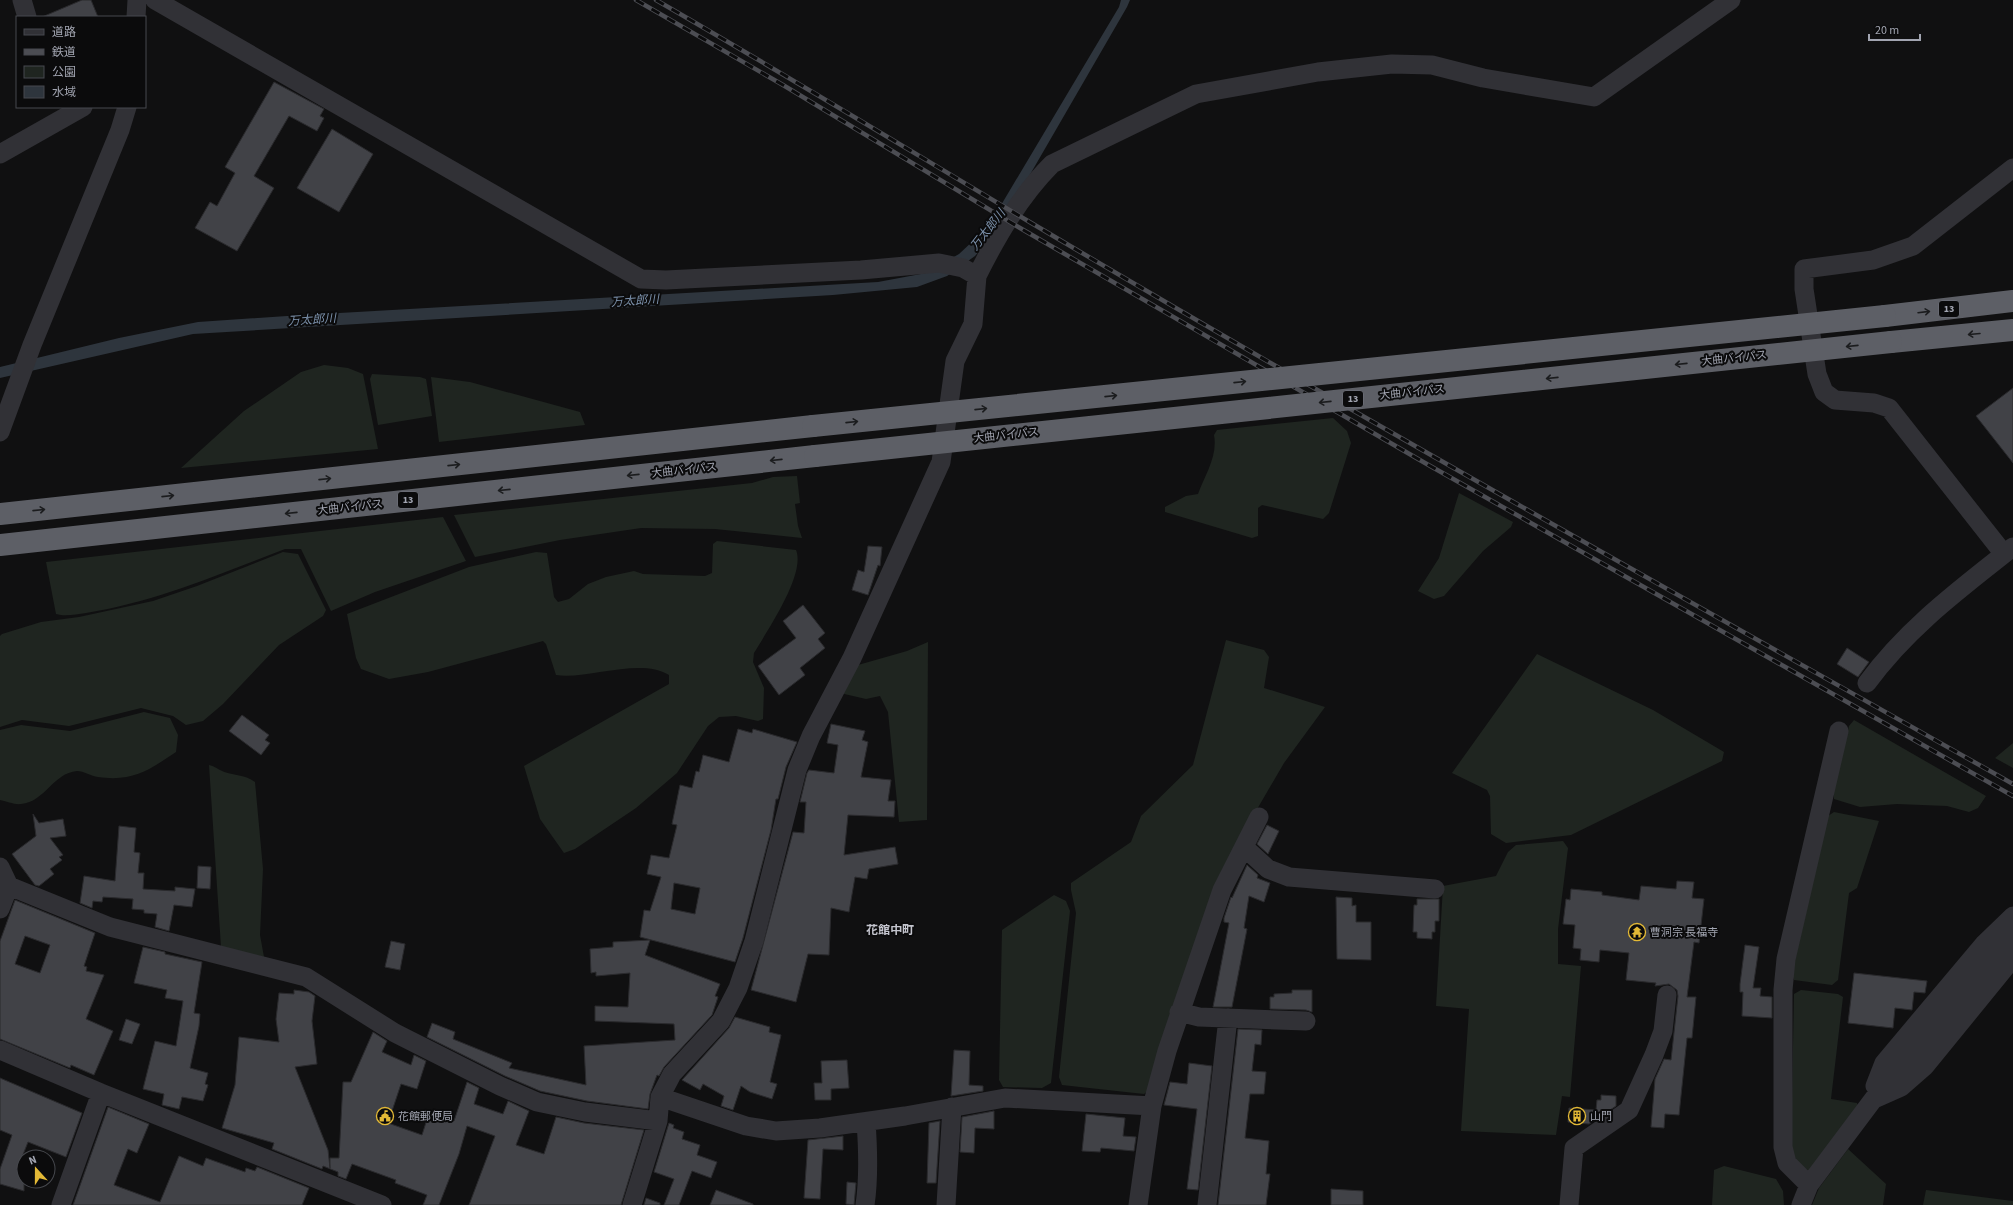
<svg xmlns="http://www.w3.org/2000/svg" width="2013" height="1205" font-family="'Source Sans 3','Noto Sans JP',sans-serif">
  <rect width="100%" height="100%" fill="#101011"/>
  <!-- green -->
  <path fill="#1f2520" d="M324,365L348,368L363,374L378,449L181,468L244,411L301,372Z
    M372,374L420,377L426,379L432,416L378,425L370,379Z
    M431,377L470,382L580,412L585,425L439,442Z
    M1333,418L1347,431L1351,443L1329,513L1323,519L1262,505L1258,508V536L1252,538L1165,512V507L1186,496L1198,494C1205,475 1218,456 1214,435L1217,430Z
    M797,476L800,503L795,504L798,526L802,538L715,529L641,528L560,540L475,557L454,515L752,483L773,477Z
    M1459,493L1513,522L1511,527L1483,551L1444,596L1434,599L1418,591L1439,558Z
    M443,517L466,561L375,592L331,611L301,549H285C220,574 155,602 86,613C76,614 66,617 56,614L46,562Z
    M717,541L796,550C806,574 767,631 754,653L753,662L764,688L763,719L758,721L736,716L719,717L708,726L677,773L636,808L575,849L564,853L540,819L524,766L669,684V675C640,657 587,680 556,675L546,644L543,641L428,672L389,679L361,669L356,658L347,614L469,567L536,552L547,553L554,597L558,602L569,599L588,584L606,577L634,571L643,574L705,576L712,573L713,544Z
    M283,552L298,554L326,610L323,616L279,645L223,704L203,721L186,725L173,716L141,708L69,726L22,720L0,727V636L2,634L41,622L79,617L153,601L197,586Z
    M1226,640L1264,650L1269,657L1264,688L1325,707L1284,763L1256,811L1149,1090L1144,1094L1062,1085L1059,1077L1076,913L1071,890V883L1131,842L1141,816L1193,765Z
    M928,642L927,820L899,822L888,712L880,696L866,699L840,693L858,665L907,651Z
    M1537,654L1653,710L1724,752L1722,761L1571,835L1506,843L1491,834L1490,796L1487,790L1452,773Z
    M144,712L170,718L178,735L176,752C149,770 133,782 98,777C91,776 84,771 77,771C53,773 45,802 21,804C15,805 6,801 0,800V730L21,725L70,731Z
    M1854,720L1986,796L1978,808L1969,812L1947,806L1897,804L1860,807L1834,799V789L1849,726Z
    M2013,743V768L1995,758Z
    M209,765C214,766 216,768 220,770C231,776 245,774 255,782L263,869L260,935L264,957L221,947Z
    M1834,812L1879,821L1857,888L1849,893L1838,980L1832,985L1794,980L1792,973L1828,816Z
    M1563,841L1568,848L1558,929V964L1581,966L1570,1097L1562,1096L1556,1135L1461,1131L1469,1009L1436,1006L1443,886L1496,876L1508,852L1516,845Z
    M1054,895L1066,901L1070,911L1051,1083L1042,1088L1003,1087L999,1080L1002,930Z
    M1801,990L1838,994L1843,997L1831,1099L1857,1103L1859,1108L1811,1172L1797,1164L1791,1151L1794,994Z
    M1848,1149L1886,1184L1883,1205H1812L1819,1188Z
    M1724,1166L1776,1179L1783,1191L1784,1205H1712L1714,1170Z
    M1926,1190L2013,1201V1205H1923Z"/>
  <!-- water -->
  <path fill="#2e353d" d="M1121,0H1130L1127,7L999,228L975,256L947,276L917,287L833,295L193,334L0,378V367L119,338L198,322L287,316L878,282L926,273L959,254L988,227L1119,7Z"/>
  <!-- building -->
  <path fill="#414247" stroke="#2a2a2d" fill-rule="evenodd" d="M82,0H91L98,17H42Z
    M274,82L324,109L320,116L324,118L317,131L289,116L254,176L274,188L237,251L195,228L210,202L217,206L235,173L225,167Z
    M332,129L373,154L339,212L297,188Z
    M2013,388V463L1976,416Z
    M868,546L882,547L880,566L878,565L868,595L852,590L858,570L864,572Z
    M803,605L825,633L818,639L825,648L800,668L805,675L779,695L758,666L796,638L783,621Z
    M1847,648L1869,662L1858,677L1837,664Z
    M242,715L269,735L265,740L270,743L261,755L229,731Z
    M831,724L865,731L862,740L868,742L861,777L891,780L888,801H895L894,817L848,815L844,855L895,847L898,864L869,869L867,879L855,877L849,912L831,908L829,955L808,954L796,1002L751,990L793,832L804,833L806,802H800L807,773L809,770L834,773L838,745L827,743Z
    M738,729L752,733L753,729L797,742L786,767L778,799H776L771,830L743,938L735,962L640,937L644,910L650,911L661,877L647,874L651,855L669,858L677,825L672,824L680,785L692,788L696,771L699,772L703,755L729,762ZM674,883L700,888L695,914L671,909Z
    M33,814L39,823L63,819L66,836L50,838L63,855L59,857L62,860L50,869L54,874L39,886L35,885L12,854L36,836Z
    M1267,825L1279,831L1268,854L1257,844Z
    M119,826L136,828L134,852L140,853L138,873H144L143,889L175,891V887L195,889L192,907L174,905L169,931L155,927L157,914L144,913V910L132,909L133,899L103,897L102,902L93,901L92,908L80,903L84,876L115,881Z
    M1247,865L1258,875L1257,878L1270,883L1264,902L1249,896L1244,928L1247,929L1232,1007H1213L1229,923L1224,922V918L1231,897L1232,898Z
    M198,866L211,867L210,889L197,888Z
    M1677,881L1694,882L1692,898L1704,899L1699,943L1694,942L1687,997H1696L1692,1038H1687L1679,1115L1665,1114L1664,1128L1651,1127L1655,1079L1664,1059L1671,1060L1678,996L1677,990L1669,984L1655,986L1656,983L1626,980L1629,953L1600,950L1599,962L1580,960L1581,949L1573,948L1575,925L1563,924L1566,899L1570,900L1571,889L1602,892V895L1639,900L1641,886L1676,889Z
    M1336,897L1352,898V906L1356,905V922H1371V960L1337,959Z
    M1417,899H1439V921H1435V932H1432V939L1417,938V932H1413L1414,905H1417Z
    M15,900L95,933L84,966L87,967L86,971L104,975L86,1019L113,1031L94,1075L71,1065L70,1068L0,1039V941ZM25,936L50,945L40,973L15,964Z
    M650,940L645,955L720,984L715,996L718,997L712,1015L664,1067L659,1076L657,1075L650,1094L648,1109L587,1101L540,1091L505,1076L427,1037L432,1023L455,1032L453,1039L512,1063L509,1068L586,1085L584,1046L675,1040L674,1024L595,1021V1006L628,1007L630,973L596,976V972L591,973L590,949L613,947V942Z
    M391,941L405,944L400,970L385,967Z
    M1745,945L1759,947L1753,988H1761L1760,996L1772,997V1018L1742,1016L1743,992H1740V984Z
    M143,947L165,952V954L202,962L194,1013L200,1014L199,1026L190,1068L208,1073L205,1084L208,1085L203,1101L182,1097L179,1109L162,1105L164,1094L143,1089L155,1041L176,1046L183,1001L165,998L167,990L134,983Z
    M1854,973L1927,981L1925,993L1914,992L1912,1010L1895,1008L1893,1028L1848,1023Z
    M294,990L309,992L315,996L312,1021L317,1064L295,1067L328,1150L330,1168V1158H339L343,1082H351L373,1032L387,1041L382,1052L411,1065L414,1055L426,1061L417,1089L401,1084L388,1123L422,1135L429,1113L454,1121L467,1082L479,1088L474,1104L503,1114L508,1101L529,1111L516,1145L544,1154L556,1117L584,1123L644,1130L621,1205H469L495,1136L467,1126L459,1154L439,1205H423L427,1195L395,1183L396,1180L352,1164L346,1179L338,1176V1172L323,1166L322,1169L272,1149L274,1143L222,1128L235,1085L239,1037L279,1042L276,1019L279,993L294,994Z
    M1292,990H1312V1012L1306,1010L1270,1009V997H1274V994L1292,993Z
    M735,1017L770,1027L769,1032L781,1035L770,1082L777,1084L772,1099L750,1092L741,1086L733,1110L721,1106L724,1096L703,1084L700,1090L682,1080L729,1028Z
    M126,1019L140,1024L132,1044L119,1040Z
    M1238,1029L1262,1030L1261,1045L1255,1044L1252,1071L1266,1072L1264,1094H1250L1245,1138L1269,1141L1266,1174H1270L1266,1205H1218Z
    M954,1050L970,1051L969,1085L983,1086V1091L951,1096Z
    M847,1060L849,1088L831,1089V1100H815L814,1083H822L821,1061Z
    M1189,1063L1212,1066L1198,1190L1187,1189L1197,1109L1164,1105L1170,1082L1187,1084Z
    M0,1078L82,1113L66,1157L28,1142L17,1170L24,1172V1191L0,1184V1169L12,1135L0,1130Z
    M1601,1095L1616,1096V1106L1589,1124L1568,1122L1569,1108L1596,1110L1597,1100H1601Z
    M108,1107L149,1124L137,1153L128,1149L114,1185L160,1202L179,1156L203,1166L206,1158L245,1172L246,1168L255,1171L257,1167L309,1188L302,1205H73Z
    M994,1111V1129L975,1128L974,1153L960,1152L962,1117Z
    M1086,1114L1125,1118L1123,1136L1136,1137L1134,1151L1101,1148L1100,1152L1082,1151Z
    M940,1121L936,1183H927L929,1123Z
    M669,1123L674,1125L673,1128L684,1132L682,1139L700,1145L697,1155L717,1162L711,1178L692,1171L679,1205H664L674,1179L654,1172Z
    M843,1136V1150L823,1149L820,1199L804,1198L808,1140Z
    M847,1182L856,1183L854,1205L846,1204Z
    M1331,1189L1363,1191V1205H1331Z
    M716,1190L753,1204V1205H710Z
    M646,1198L660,1203V1205H644Z"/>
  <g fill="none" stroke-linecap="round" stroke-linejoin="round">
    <!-- street -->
    <path stroke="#313136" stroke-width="19" d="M22,0L27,17
      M155,0L641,279L666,280L861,270L939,263L963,268L977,276L973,324L955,361L941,462L852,658L811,736L797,770L754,941L738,988L721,1021L672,1074L660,1097L658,1121L632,1205
      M136,17L137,0
      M0,154L83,107
      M977,276C997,236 1020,196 1052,164L1196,94L1318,72L1392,64L1432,65L1483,78L1594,97L1731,0
      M0,432L32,345L120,130L127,107
      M2004,554L1889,408L1874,403L1835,400L1824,392L1817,374L1804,289V269L1873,260L1913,246L2013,168
      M1867,683C1907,628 1960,589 2013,547
      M1244,847L1268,869L1289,877L1435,889
      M0,867L9,886L110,927L306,977L395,1033L500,1086L537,1102L585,1112L658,1121
      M0,909L9,886
      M1179,1012L1199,1017L1306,1021
      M0,1050L101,1093L382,1205
      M1875,1086L1884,1063L1984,944L2013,916
      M660,1097L746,1126L776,1131L820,1128L905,1116L1005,1098L1152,1106
      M1874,1099L1901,1087L1925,1066L2013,958
      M1809,1185L1787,1163L1783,1147V990L1786,959L1839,731
      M61,1205L101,1093
      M865,1205C869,1178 868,1149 866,1122
      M946,1205L952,1107
      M1138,1205L1152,1106L1167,1051L1222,890L1259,817
      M1207,1205L1228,1018
      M1569,1205L1574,1148L1629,1110L1654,1055L1663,1031L1667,995
      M1801,1205L1809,1185L1890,1077L2013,938"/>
    <!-- highway -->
    <path stroke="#5d5f66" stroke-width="22" d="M1885,316L2013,301
      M1891,342L2013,330
      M0,514L813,426
      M0,545L815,456"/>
    <!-- rail casing -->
    <g stroke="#4c4d53" stroke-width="4.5">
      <path id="rail" d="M636,0L783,85L1020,228L1425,463L2013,796
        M656,0C781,72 904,147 1028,221C1353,414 1684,598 2013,784"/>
    </g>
    <!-- rail -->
    <use href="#rail" stroke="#0b0b0c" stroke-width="3" stroke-dasharray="9" stroke-linecap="butt"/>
    <!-- highway-bridge -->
    <path stroke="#5d5f66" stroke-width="22" d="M813,426L1885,316
      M815,456L1891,342"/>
  </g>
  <!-- one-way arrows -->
  <defs><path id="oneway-shaft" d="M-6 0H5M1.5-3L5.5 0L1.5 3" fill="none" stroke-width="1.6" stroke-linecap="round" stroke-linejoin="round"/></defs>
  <g stroke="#1b1c1e">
    <use href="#oneway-shaft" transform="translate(1924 312) rotate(-7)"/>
    <use href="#oneway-shaft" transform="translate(1974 334) rotate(175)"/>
    <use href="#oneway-shaft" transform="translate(1852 346) rotate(174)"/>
    <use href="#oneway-shaft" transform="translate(1681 364) rotate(174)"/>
    <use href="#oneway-shaft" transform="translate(1552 378) rotate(174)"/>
    <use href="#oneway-shaft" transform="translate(1240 382) rotate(-6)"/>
    <use href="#oneway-shaft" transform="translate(1111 396) rotate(-6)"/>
    <use href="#oneway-shaft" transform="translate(1325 402) rotate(174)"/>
    <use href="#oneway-shaft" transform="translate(981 409) rotate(-6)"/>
    <use href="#oneway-shaft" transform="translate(852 422) rotate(-6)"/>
    <use href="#oneway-shaft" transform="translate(776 460) rotate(174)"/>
    <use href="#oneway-shaft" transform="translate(454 465) rotate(-6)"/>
    <use href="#oneway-shaft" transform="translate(633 475) rotate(174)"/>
    <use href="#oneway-shaft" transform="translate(325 479) rotate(-6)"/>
    <use href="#oneway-shaft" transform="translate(504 490) rotate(174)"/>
    <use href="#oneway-shaft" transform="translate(168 496) rotate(-6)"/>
    <use href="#oneway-shaft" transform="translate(39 510) rotate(-6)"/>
    <use href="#oneway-shaft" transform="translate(291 513) rotate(174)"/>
  </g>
  <!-- icons -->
  <defs>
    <g id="temple-ring" transform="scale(0.9)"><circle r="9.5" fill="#0b0b0c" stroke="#e3b936" stroke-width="1.5"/><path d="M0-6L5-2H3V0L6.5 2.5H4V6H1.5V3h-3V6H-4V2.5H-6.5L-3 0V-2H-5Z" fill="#e3b936"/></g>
    <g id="civic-ring" transform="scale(0.9)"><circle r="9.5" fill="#0b0b0c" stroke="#e3b936" stroke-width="1.5"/><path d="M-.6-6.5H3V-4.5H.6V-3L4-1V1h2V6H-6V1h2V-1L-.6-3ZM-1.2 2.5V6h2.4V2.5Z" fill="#e3b936"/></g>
    <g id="building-ring" transform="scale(0.9)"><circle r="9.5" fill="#0b0b0c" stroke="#e3b936" stroke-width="1.5"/><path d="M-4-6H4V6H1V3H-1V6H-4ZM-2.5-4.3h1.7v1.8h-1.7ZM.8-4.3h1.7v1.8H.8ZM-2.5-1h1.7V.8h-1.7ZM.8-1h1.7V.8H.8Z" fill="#e3b936"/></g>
  </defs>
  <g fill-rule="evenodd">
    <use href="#temple-ring" x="1637" y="932"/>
    <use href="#civic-ring" x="385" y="1116"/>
    <use href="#building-ring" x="1577" y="1116"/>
  </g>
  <g text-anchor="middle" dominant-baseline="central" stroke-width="4" stroke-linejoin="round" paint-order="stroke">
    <!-- shield labels -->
    <g fill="#0b0b0c" stroke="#757780" stroke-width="1">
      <rect x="1939" y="301" width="20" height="16" rx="3"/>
      <rect x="1343" y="391" width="20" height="16" rx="3"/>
      <rect x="398" y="492" width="20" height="16" rx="3"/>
    </g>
    <g font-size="10" font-weight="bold" fill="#a2a5b1">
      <text x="1949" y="309">13</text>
      <text x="1353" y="399">13</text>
      <text x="408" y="500">13</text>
    </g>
    <!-- street labels -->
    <g font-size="11" fill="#a2a5b1" stroke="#0b0b0c">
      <text transform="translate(1734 358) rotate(-6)">大曲バイパス</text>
      <text transform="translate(1412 392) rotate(-6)">大曲バイパス</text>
      <text transform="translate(1006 435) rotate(-6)">大曲バイパス</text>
      <text transform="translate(684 470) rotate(-6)">大曲バイパス</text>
      <text transform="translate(350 507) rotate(-6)">大曲バイパス</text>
    </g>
    <!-- poi labels -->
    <g font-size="11" fill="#a2a5b1" stroke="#0b0b0c" text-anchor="start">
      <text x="1650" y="932">曹洞宗 長福寺</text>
      <text x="398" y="1116">花館郵便局</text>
      <text x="1590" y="1116">山門</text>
    </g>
    <!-- water labels -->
    <g font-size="12" font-style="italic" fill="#7b90aa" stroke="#0b0b0c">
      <text transform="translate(988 230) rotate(-52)">万太郎川</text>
      <text transform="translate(635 301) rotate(-4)">万太郎川</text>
      <text transform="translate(312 320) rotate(-4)">万太郎川</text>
    </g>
    <!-- neighbourhood labels -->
    <g font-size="12" font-weight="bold" fill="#c3c4cd" stroke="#0b0b0c">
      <text x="890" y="930">花館中町</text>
    </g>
  </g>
  <!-- legend -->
  <rect x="16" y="16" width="130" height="92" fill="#0b0b0c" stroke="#47494e"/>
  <rect x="24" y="29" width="20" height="6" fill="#313136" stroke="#47494e"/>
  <text x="52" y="36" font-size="12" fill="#a2a5b1">道路</text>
  <rect x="24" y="49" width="20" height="6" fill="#4c4d53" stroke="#47494e"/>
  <text x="52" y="56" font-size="12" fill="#a2a5b1">鉄道</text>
  <rect x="24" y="66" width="20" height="12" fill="#1f2520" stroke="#47494e"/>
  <text x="52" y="76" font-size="12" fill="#a2a5b1">公園</text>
  <rect x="24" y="86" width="20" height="12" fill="#2e353d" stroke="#47494e"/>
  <text x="52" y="96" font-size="12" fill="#a2a5b1">水域</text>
  <!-- north arrow -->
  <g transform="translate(36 1169) rotate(339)"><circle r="19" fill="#0b0b0c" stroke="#47494e"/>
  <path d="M0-3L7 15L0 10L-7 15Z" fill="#e3b936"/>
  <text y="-6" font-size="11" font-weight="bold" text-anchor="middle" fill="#a2a5b1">N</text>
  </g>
  <!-- scale -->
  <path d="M1869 34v6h51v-6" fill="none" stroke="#a2a5b1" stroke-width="2"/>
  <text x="1875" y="34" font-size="12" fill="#a2a5b1" stroke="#0b0b0c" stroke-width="3" paint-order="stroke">20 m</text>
</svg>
